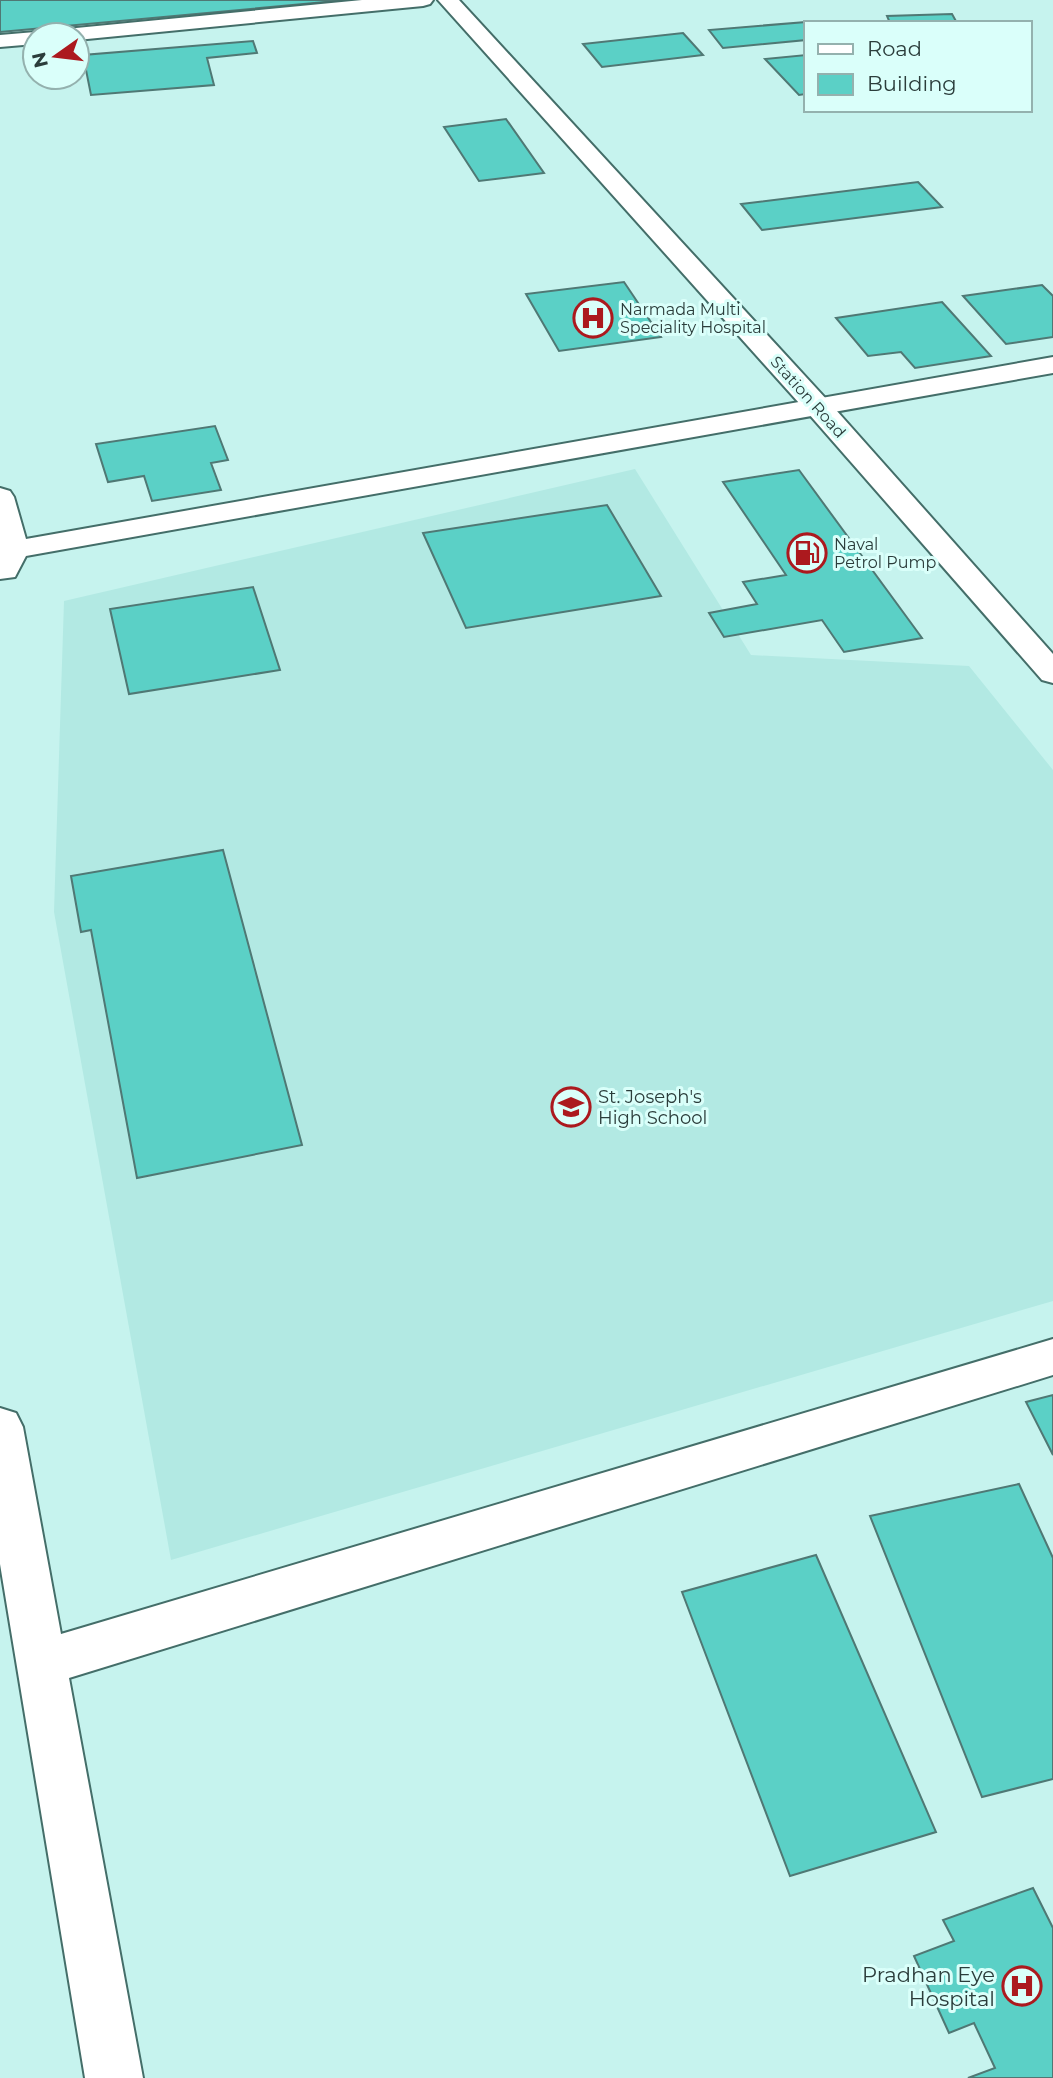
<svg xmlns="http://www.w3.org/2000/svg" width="1053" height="2078" font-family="Montserrat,sans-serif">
  <rect width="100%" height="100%" fill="#c6f3ee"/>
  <!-- built -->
  <path fill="#b2e9e3" d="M635,469L751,655L969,666L1053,770V1301L171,1560L54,912L64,601Z"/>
  <!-- building -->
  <path fill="#5bd0c6" stroke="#4f7874" stroke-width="2" d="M0,0H347L0,32Z
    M952,14L957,23H890L887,16Z
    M818,21L820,23H806V40L723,48L709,30Z
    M683,33L703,55L602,67L583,44Z
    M253,41L257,53L207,58L214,85L91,95L83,55Z
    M806,55V94L799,95L765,59Z
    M506,119L544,173L479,181L444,127Z
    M918,182L942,207L762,230L741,204Z
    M624,282L661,337L559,351L526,294Z
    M1042,285L1053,296V337L1006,344L963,296Z
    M942,302L991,356L915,368L901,352L868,356L836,318Z
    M215,426L228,460L211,463L221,490L152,501L144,476L108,482L96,444Z
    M799,470L922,638L844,652L822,620L724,637L709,613L757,604L743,582L786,575L723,482Z
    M607,505L661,596L466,628L423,533Z
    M253,587L280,670L129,694L110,609Z
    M223,850L302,1145L137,1178L91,930L81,932L71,876Z
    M1053,1395V1455L1026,1402Z
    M1019,1484L1053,1558V1779L982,1797L870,1516Z
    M816,1555L936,1832L790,1876L682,1592Z
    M1033,1888L1053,1928V2078H968L995,2068L974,2023L949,2033L914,1956L954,1941L943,1920Z"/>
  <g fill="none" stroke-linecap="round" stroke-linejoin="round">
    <!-- street casing -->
    <g stroke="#446e69" stroke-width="4">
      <path id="street" d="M1053,357V373L26,556L15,577L0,579V488L10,491L14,497L26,539Z
        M1053,1339V1375L69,1678L143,2078H85L0,1564V1408L16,1413L23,1427L61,1634Z"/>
    </g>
    <!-- secondary casing -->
    <g stroke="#446e69" stroke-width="4">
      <path id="secondary" d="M362,0H433L430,4L423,6L77,40V35H56L59,31L66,29Z
        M438,0H459L828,401L1053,654V683L1042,680L808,413Z
        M35,32L43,35H35V44L0,47V35Z"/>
    </g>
    <!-- street -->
    <use href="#street" fill="#fff" fill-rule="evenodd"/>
    <!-- secondary -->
    <use href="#secondary" fill="#fff" fill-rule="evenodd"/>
  </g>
  <!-- icons -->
  <defs>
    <g id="hospital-ring" transform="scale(2.0125)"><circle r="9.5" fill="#dafffa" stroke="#ac191e" stroke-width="1.5"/><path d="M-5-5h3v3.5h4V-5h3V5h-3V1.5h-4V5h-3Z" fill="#ac191e"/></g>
    <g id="fuel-ring" transform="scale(2.0125)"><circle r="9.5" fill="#dafffa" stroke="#ac191e" stroke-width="1.5"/><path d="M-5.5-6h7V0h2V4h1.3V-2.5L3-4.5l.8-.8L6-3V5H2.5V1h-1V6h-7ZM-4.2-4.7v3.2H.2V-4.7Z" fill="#ac191e"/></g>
    <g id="school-ring" transform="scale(2.0125)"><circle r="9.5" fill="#dafffa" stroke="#ac191e" stroke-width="1.5"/><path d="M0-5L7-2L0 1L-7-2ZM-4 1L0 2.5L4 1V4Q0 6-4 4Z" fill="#ac191e"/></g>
  </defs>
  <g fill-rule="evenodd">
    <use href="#hospital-ring" x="593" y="318"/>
    <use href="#fuel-ring" x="807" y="553"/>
    <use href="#school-ring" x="571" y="1107"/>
    <use href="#hospital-ring" x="1022" y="1986"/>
  </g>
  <g text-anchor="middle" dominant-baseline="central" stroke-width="6" stroke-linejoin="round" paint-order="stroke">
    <!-- far-poi labels -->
    <g font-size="16" fill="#2b3d3b" stroke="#dafffa" text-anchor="start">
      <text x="620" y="309">Narmada Multi<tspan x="620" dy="18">Speciality Hospital</tspan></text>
      <text x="834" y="544">Naval<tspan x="834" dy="18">Petrol Pump</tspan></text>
    </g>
    <!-- far-street labels -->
    <g font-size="16" fill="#2b3d3b" stroke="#dafffa">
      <text transform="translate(808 397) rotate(48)">Station Road</text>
    </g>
    <!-- poi labels -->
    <g font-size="18" fill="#2b3d3b" stroke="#dafffa" text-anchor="start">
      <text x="598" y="1097">St. Joseph's<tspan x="598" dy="21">High School</tspan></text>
    </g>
    <!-- near-poi labels -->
    <g font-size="21" fill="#2b3d3b" stroke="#dafffa" text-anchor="end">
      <text x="995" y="1974">Pradhan Eye<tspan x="995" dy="24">Hospital</tspan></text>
    </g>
  </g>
  <!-- legend -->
  <rect x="804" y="21" width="228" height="91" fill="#dafffa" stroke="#94b1ae" stroke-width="2"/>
  <rect x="818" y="44" width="35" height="10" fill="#ffffff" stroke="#94b1ae" stroke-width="2"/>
  <text x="867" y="56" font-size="21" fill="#2b3d3b">Road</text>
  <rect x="818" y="74" width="35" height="21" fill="#5bd0c6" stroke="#94b1ae" stroke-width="2"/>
  <text x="867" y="91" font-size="21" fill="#2b3d3b">Building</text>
  <!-- north arrow -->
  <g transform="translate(56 56) rotate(256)"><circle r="33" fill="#dafffa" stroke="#94b1ae" stroke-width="2"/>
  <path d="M0-5L12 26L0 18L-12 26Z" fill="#ac191e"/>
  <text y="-10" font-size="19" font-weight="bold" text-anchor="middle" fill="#2b3d3b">N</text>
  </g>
</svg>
